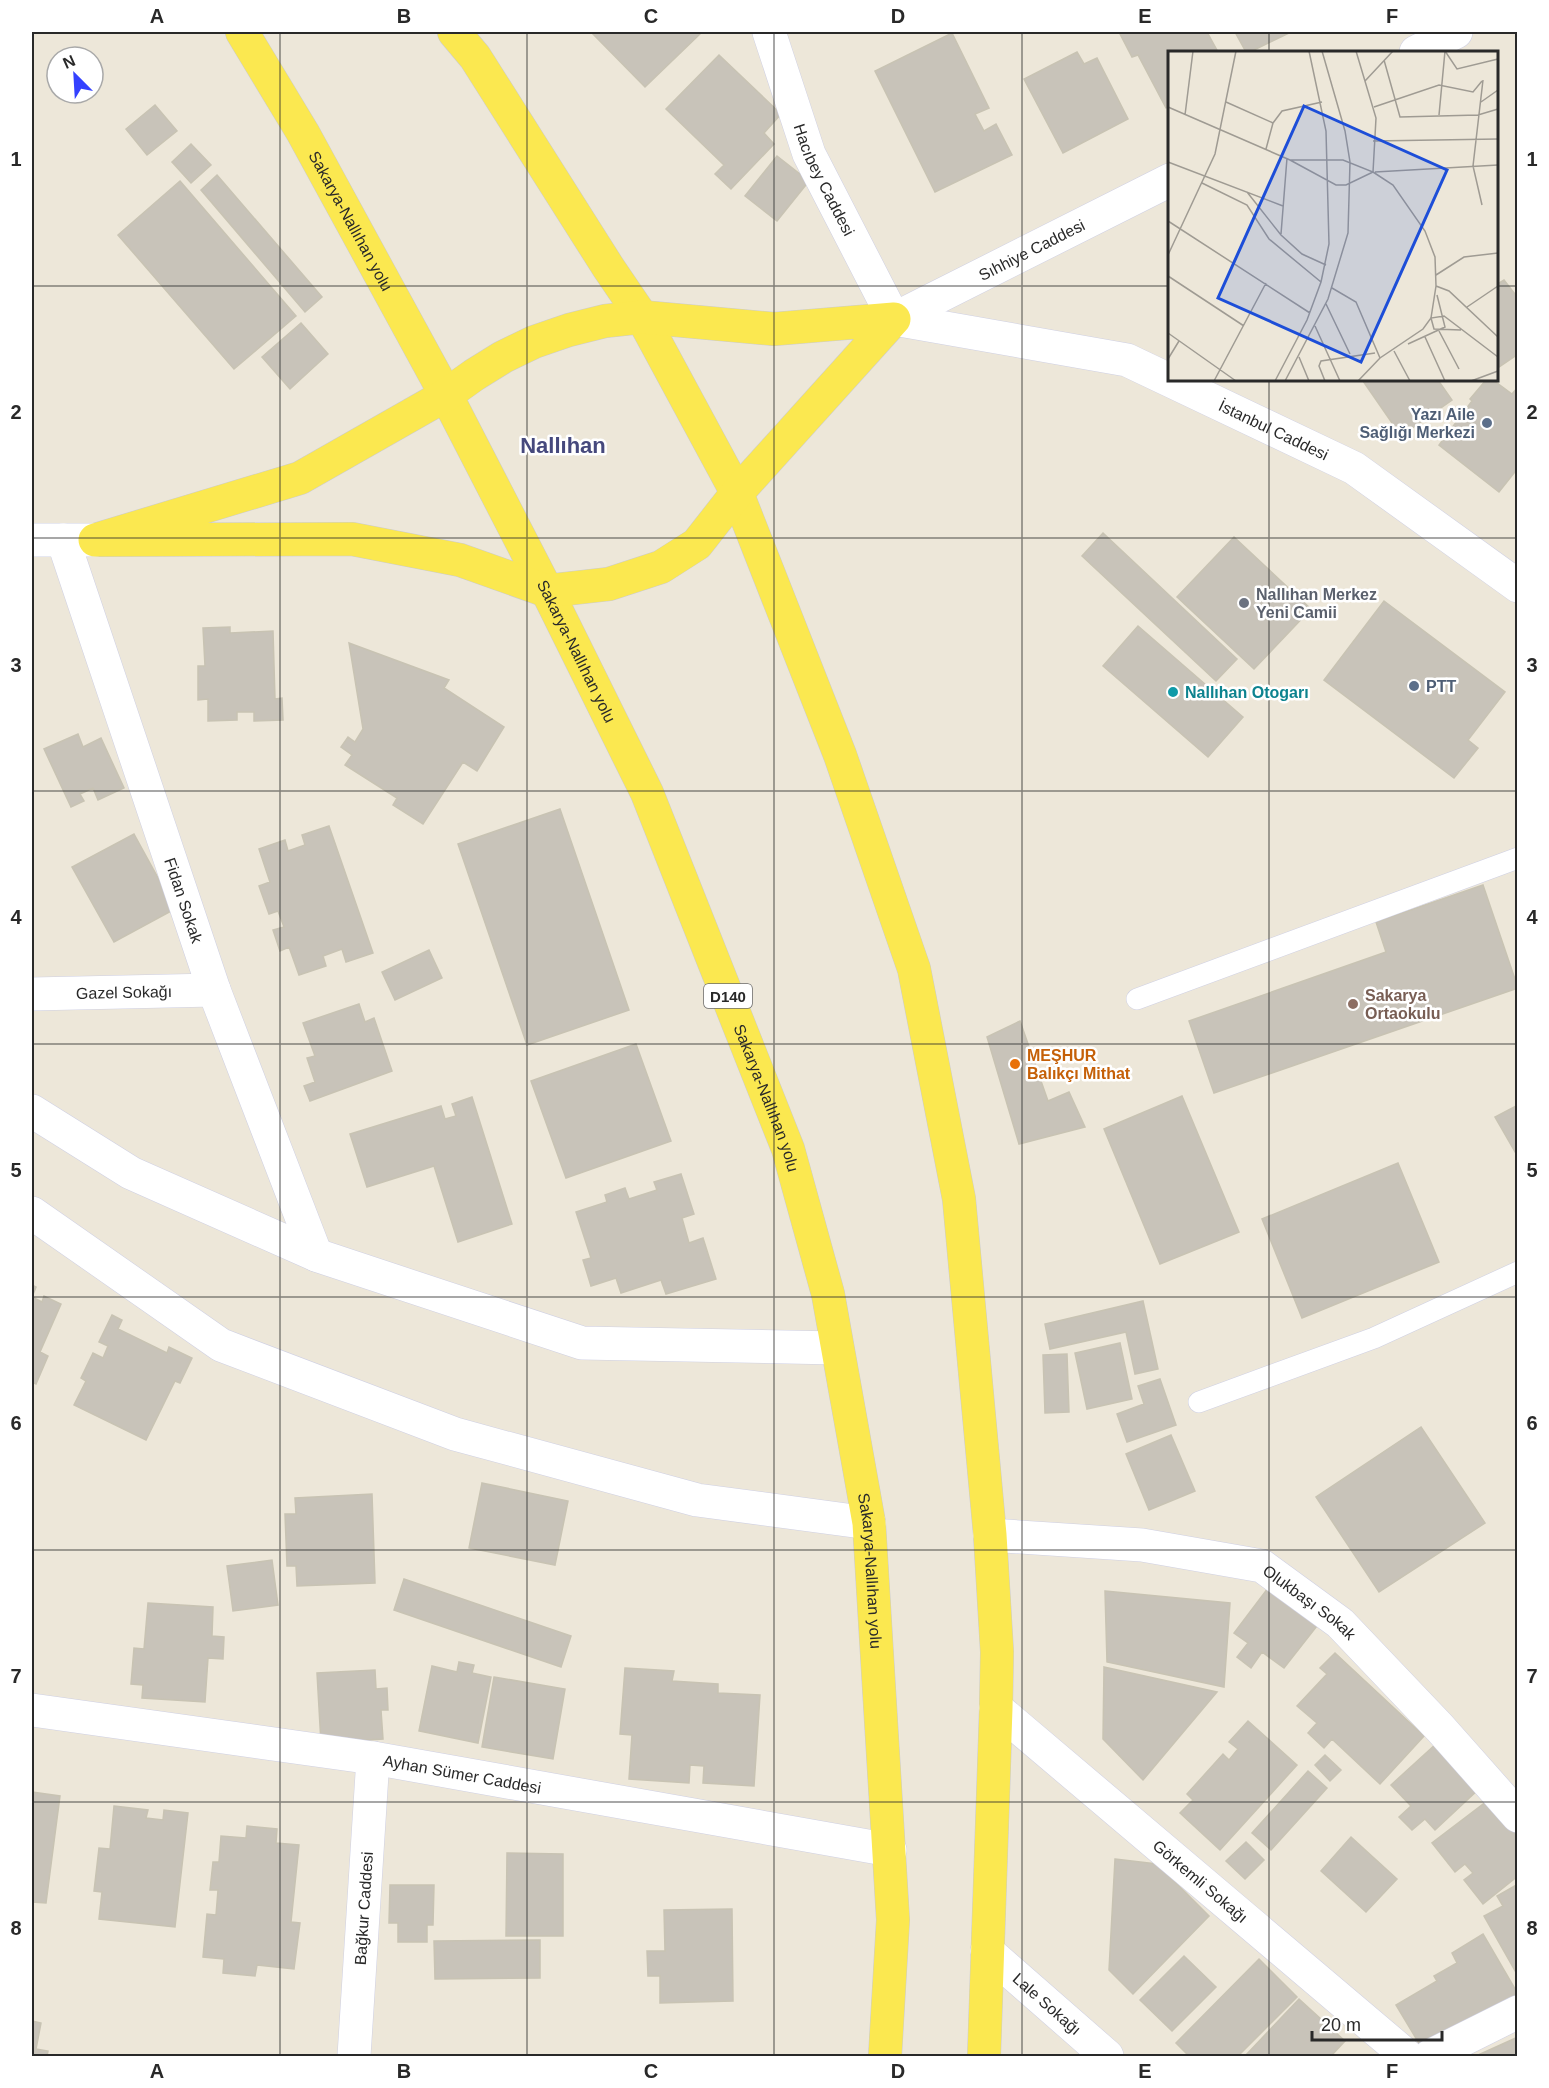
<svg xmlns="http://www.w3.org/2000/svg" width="1549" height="2088" font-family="Helvetica,sans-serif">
  <rect width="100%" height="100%" fill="#ede7d9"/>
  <!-- building -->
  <path fill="#c8c3b9" stroke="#c8c3b3" stroke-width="1.5" d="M591,32H702L645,87Z
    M1119,32H1207L1218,52H1170V107L1166,108L1138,55L1132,57Z
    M1235,32H1291L1250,52H1246Z
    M952,33L989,108L975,114L984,131L996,124L1012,155L935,192L875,71Z
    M1077,52L1084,64L1097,58L1128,119L1063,153L1024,79Z
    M719,55L781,114L764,133L774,144L731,189L715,174L724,165L666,109Z
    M155,105L177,131L147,155L126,129Z
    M191,144L211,165L191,183L172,162Z
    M777,156L809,181L777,221L745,196Z
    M217,175L322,297L305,312L201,190Z
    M180,181L296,316L234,369L118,235Z
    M1504,280L1518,298V354L1496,369V285Z
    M301,323L328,354L290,389L262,357Z
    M1365,380H1438L1452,400L1401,436L1363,381Z
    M1486,380H1493L1512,394L1518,387V468L1499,492L1439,445L1472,401L1470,399Z
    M1103,533L1237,659L1216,681L1082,556Z
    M1234,537L1311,609L1254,669L1177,597Z
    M1384,601L1505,692L1468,740L1478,748L1454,778L1324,680Z
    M1138,626L1243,717L1208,757L1103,666Z
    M230,627V633L273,631L275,699L282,698L283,720L254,721V712H237V720L208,721V699L198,700V666H205L203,628Z
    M349,643L449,680L444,688L504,727L477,771L463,762L423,824L393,805L397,798L345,765L352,755L341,747L348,737L355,742L363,729Z
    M78,734L83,747L101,738L124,788L98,800L93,788L80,794L84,801L71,807L44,749Z
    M560,809L629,1010L527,1045L458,844Z
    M329,826L373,953L346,962L342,949L323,956L326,966L299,975L289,947L280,951L273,930L284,927L278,911L269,914L259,886L270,882L259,849L285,840L288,851L305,845L302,835Z
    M134,834L175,909L114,942L72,867Z
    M1483,885L1518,988L1214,1093L1189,1021L1386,952L1376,922Z
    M429,950L442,978L395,1000L382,972Z
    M359,1004L365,1022L374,1018L392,1071L310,1101L304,1086L315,1082L307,1058L315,1056L303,1023Z
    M1020,1021L1048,1101L1069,1092L1085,1127L1019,1144L987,1037Z
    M636,1044L671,1141L566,1178L531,1081Z
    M1182,1096L1239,1232L1160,1264L1104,1129Z
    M472,1097L512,1224L458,1242L434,1166L367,1187L350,1134L441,1106L445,1119L456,1116L452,1104Z
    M1518,1105V1157L1495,1117Z
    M1398,1163L1439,1262L1302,1318L1262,1219Z
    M681,1174L694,1214L682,1218L689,1243L703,1238L716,1279L666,1294L661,1280L621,1293L616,1278L591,1286L583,1260L591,1258L576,1212L607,1202L605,1195L625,1188L629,1199L657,1190L654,1182Z
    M32,1285L36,1287L32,1297L42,1302L44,1296L61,1304L40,1352L48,1356L36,1384L32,1382Z
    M1143,1301L1158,1369L1135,1374L1126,1332L1050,1349L1045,1324Z
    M112,1315L122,1320L118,1329L167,1353L169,1347L192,1358L180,1383L175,1381L146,1440L74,1405L86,1381L81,1378L93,1353L103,1358L108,1346L99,1342Z
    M1120,1343L1132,1399L1087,1409L1075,1353Z
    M1067,1354L1069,1412L1045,1413L1043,1355Z
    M1160,1379L1176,1425L1127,1442L1117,1414L1144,1404L1138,1386Z
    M1421,1427L1485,1523L1379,1592L1316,1497Z
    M1171,1435L1195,1491L1149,1510L1126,1454Z
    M482,1483L568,1501L555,1565L469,1548Z
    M372,1494L375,1583L297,1586L296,1566H287L285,1514H296L295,1498Z
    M272,1560L278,1605L233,1611L227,1566Z
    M404,1579L571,1636L561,1667L394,1610Z
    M1268,1588L1317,1626L1284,1668L1262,1652L1251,1668L1237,1657L1248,1643L1234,1633Z
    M1105,1591L1230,1603L1224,1687L1107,1662Z
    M148,1603L213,1607L212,1636L224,1637L223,1659L208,1658L205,1702L142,1698L143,1685L131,1684L134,1648L144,1649Z
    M1335,1653L1424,1736L1380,1784L1332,1739L1324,1748L1308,1733L1317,1723L1297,1706L1327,1674L1320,1668Z
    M459,1662L474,1665L472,1673L491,1677L478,1743L419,1731L432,1666L457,1672Z
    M1104,1667L1217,1692L1143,1780L1103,1739Z
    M625,1668L674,1671L672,1681L718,1684V1693L760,1695L754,1786L703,1783L704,1766L690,1765L689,1783L629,1779L632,1735L620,1734Z
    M375,1670L376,1689L387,1688L388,1710H381L383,1739L321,1743L317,1673Z
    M494,1677L565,1689L553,1759L482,1747Z
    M1248,1721L1297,1765L1220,1850L1180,1813L1193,1800L1187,1794L1223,1754L1229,1760L1238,1749L1229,1742Z
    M1437,1743L1480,1788L1435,1830L1425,1819L1412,1830L1399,1817L1411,1806L1391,1785Z
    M1325,1755L1341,1770L1330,1781L1315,1765Z
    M1308,1771L1327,1788L1271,1850L1252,1833Z
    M32,1792L60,1796L46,1903L32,1902Z
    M1491,1798L1518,1833V1876L1483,1904L1464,1880L1473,1873L1465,1864L1455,1872L1432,1843Z
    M114,1806L148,1810L146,1818L163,1820L164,1810L188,1813L175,1927L99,1919L102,1892L94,1891L99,1848L110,1849Z
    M247,1826L277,1829L276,1843L299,1845L291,1922L300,1923L294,1969L257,1965L255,1976L223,1973L224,1959L203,1957L207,1914L216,1915L218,1890H210L213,1862H219L221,1836L246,1838Z
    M1351,1837L1397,1879L1366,1912L1321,1871Z
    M1246,1842L1264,1860L1245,1879L1226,1861Z
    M507,1853L563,1854V1936H506Z
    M1115,1859L1157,1864L1209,1916L1133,1994L1109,1970Z
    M1518,1884V1976L1484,1916L1503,1906L1497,1896Z
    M390,1885H434L433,1925H427V1942H398V1923H389Z
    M732,1909L733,2001L660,2003V1976H648L647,1951H665L664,1910Z
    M1483,1934L1518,1994L1423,2050L1396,2005L1437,1981L1434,1976L1457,1963L1452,1953Z
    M540,1940V1978L435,1979L434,1941Z
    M1184,1956L1216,1987L1172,2031L1140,2000Z
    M1259,1959L1297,1997L1238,2056H1189L1176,2043Z
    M1299,1999L1345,2041L1331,2056H1245Z
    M32,2021L41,2023L36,2049L48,2051L47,2056H32Z
    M1518,2037V2056H1476Z"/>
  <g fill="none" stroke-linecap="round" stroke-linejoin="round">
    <!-- service casing -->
    <g stroke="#cfd0e3" stroke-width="22">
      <path id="service" d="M1137,999L1518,858
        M1199,1402L1374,1338L1518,1272"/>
    </g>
    <!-- minor casing -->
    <g stroke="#cfd0e3" stroke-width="34">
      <g id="minor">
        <path id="s1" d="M769,32L809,154L894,319L1170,180"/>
        <path d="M1416,52L1456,32"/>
        <path id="s2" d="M63,540L214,990L316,1255"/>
        <path id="s3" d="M32,994L214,990"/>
        <path d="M32,1111L131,1173L316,1255L582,1343L837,1348"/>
        <path d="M32,1213L221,1345L455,1434L697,1500L869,1523"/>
        <path id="s4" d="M990,1535L1142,1545L1262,1566L1340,1623L1440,1728L1518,1816"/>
        <path id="s5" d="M996,1708L1407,2056"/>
        <path id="s6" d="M32,1710L373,1758L890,1850"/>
        <path id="s7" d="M987,1951L1107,2056"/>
        <path id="s8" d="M354,2056L373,1758"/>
        <path d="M1430,2056L1518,2012"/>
      </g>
    </g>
    <!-- tertiary casing -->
    <g stroke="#cfd0e3" stroke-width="34">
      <g id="tertiary">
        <path id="s9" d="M894,319L1127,360L1354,468L1518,586"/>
        <path d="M32,540H95"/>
      </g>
    </g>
    <!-- primary casing -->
    <g stroke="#ccc" stroke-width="34">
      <g id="primary">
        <path id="s10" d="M242,32L303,133L446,395L547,591L647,793L788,1149L828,1294L869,1523L893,1920L885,2056"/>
        <path d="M454,32L475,57L608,267L642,317L737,493L840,755L914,969L959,1199L990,1535L997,1652L996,1708L984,2056"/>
        <path d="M642,317L774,329L894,319L737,493L697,544L661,567L609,584L547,591L460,560L352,539L95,540L300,478L446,395L474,375L503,357L534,342L569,330L605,321Z"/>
      </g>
    </g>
    <!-- service -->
    <use href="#service" stroke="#fff" stroke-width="21"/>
    <!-- minor -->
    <use href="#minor" stroke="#fff" stroke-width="33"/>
    <!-- tertiary -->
    <use href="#tertiary" stroke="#fff" stroke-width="33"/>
    <!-- primary -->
    <use href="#primary" stroke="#fbe850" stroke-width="33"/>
  </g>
  <!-- grid -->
  <path fill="none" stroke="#292929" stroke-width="1.5" stroke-opacity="0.55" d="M280,32V2056M527,32V2056M774,32V2056M1022,32V2056M1269,32V52M32,286H1170M1496,286H1518M1269,380V2056M32,538H1518M32,791H1518M32,1044H1518M32,1297H1518M32,1550H1518M32,1802H1518"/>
  <!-- markers -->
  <g fill="#5c6f8a" stroke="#fff" stroke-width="2">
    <circle cx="1487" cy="423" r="6"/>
    <circle cx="1414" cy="686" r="6"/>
  </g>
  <circle fill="#6b7280" stroke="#fff" stroke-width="2" cx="1244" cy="603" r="6"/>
  <circle fill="#0f9aa8" stroke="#fff" stroke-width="2" cx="1173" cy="692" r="6"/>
  <circle fill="#8d6e63" stroke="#fff" stroke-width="2" cx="1353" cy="1004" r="6"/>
  <circle fill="#e8710a" stroke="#fff" stroke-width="2" cx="1015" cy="1064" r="6"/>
  <g text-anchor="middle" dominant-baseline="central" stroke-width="5" stroke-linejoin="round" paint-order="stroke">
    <!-- shield labels -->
    <rect fill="#fff" stroke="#696969" stroke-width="1.5" x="704" y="984" width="48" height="24" rx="4.5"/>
    <g font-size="15" font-weight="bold" fill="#292929">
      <text x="728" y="996">D140</text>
    </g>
    <!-- street labels -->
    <g font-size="16" fill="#292929" stroke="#fff">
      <text stroke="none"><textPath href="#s1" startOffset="158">Hacıbey Caddesi</textPath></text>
      <text stroke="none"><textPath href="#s10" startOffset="218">Sakarya-Nallıhan yolu</textPath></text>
      <text stroke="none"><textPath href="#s1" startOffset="468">Sıhhiye Caddesi</textPath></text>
      <text stroke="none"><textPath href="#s9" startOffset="399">İstanbul Caddesi</textPath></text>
      <text stroke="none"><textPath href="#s10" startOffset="704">Sakarya-Nallıhan yolu</textPath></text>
      <text stroke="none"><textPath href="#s2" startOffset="380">Fidan Sokak</textPath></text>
      <text stroke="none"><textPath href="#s3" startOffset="92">Gazel Sokağı</textPath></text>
      <text stroke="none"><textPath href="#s10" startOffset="1190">Sakarya-Nallıhan yolu</textPath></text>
      <text stroke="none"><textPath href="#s10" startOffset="1676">Sakarya-Nallıhan yolu</textPath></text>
      <text stroke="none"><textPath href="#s4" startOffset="334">Olukbaşı Sokak</textPath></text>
      <text stroke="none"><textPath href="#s6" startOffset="435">Ayhan Sümer Caddesi</textPath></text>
      <text stroke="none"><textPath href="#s5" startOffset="268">Görkemli Sokağı</textPath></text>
      <text stroke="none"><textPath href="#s8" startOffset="148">Bağkur Caddesi</textPath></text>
      <text stroke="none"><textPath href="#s7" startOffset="80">Lale Sokağı</textPath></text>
    </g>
    <!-- service labels -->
    <g font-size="16" font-weight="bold" fill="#4e5e75" stroke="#fff" text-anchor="end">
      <text x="1475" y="414">Yazı Aile<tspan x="1475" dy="18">Sağlığı Merkezi</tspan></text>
      <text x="1426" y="686" text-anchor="start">PTT</text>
    </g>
    <!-- worship labels -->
    <g font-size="16" font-weight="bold" fill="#5b616d" stroke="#fff" text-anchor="start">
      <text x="1256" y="594">Nallıhan Merkez<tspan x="1256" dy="18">Yeni Camii</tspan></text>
    </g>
    <!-- culture labels -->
    <g font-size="16" font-weight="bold" fill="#0d838f" stroke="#fff" text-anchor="start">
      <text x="1185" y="692">Nallıhan Otogarı</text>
    </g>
    <!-- education labels -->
    <g font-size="16" font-weight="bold" fill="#785e54" stroke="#fff" text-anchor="start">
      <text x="1365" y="995">Sakarya<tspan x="1365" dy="18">Ortaokulu</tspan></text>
    </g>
    <!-- food labels -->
    <g font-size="16" font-weight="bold" fill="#c56008" stroke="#fff" text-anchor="start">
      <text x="1027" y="1055">MEŞHUR<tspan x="1027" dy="18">Balıkçı Mithat</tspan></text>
    </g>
    <!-- district labels -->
    <g font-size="22" font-weight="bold" fill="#46497d" stroke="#fff">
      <text x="563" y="445">Nallıhan</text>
    </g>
  </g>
  <!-- overview -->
  <g transform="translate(1168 51)">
    <rect width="330" height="330" fill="#ede7d9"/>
    <path fill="none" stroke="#9f9b93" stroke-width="1.5" d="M188,0L208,67L205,121M277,0L289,18L330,8M216,9L232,66L310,64L330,58M197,30L225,0M58,51L105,72L114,60L154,51M313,51L330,39M0,56L122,109M206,56L271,34L305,41L314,30M17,64L25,0M271,64L277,0M205,90L330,88M98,98L105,72M122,109H175L205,121L178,134H168ZM0,111L115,155M207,121L330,114M34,132L79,154L101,188L153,231M79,141L113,184L134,203L158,214M314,154L305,115L315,29M0,170L142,262M113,183L119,107M0,204L47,103L68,0M268,224L296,206L330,202M0,225L76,275M268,235L281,240L330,286M164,237L188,251L212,307M158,253L182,303M299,256L330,235M147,275L172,330M293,279L266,278L263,267L276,265L330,306M271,280L291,318M0,282L68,330M257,286L277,330M240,293L277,276L269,244M226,300L242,330M131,306L141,330M0,308L11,290M46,330L98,232M107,330L139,269L153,231L161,193L158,80L141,0M117,330L160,248L180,182L182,111L177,80L154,0M157,330L151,315L153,310L207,302M190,330L212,307L255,278L263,267L268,235L267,206L257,180L225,134L205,121M303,330L330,320"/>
    <path fill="#1d4ed8" fill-opacity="0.15" stroke="#1d4ed8" stroke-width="3" d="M136,55L279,119L193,311L50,247Z"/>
    <rect width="330" height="330" fill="none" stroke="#292929" stroke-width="3"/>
  </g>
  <!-- border -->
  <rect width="1549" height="2088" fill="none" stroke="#ffffff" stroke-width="66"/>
  <!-- north arrow -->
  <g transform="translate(75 75) rotate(336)"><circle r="28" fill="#ffffff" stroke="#a9a9a9" stroke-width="1.5"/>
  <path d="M0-4.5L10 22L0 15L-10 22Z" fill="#3441ff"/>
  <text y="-9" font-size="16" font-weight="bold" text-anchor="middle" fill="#292929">N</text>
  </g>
  <!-- scale -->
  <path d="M1312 2031v9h130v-9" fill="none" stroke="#292929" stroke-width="3"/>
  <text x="1321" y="2031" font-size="18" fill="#292929" stroke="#ffffff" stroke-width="4.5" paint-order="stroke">20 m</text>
  <rect x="33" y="33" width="1483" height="2022" fill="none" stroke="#292929" stroke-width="2"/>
  <g font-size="20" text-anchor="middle" font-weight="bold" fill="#292929">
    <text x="157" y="23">A</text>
    <text x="404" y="23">B</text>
    <text x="651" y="23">C</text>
    <text x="898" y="23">D</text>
    <text x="1145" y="23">E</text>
    <text x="1392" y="23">F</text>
    <text x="16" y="166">1</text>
    <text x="1532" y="166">1</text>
    <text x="16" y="419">2</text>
    <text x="1532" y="419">2</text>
    <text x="16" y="672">3</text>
    <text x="1532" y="672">3</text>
    <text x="16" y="924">4</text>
    <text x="1532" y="924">4</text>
    <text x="16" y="1177">5</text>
    <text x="1532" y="1177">5</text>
    <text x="16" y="1430">6</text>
    <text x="1532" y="1430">6</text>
    <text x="16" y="1683">7</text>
    <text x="1532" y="1683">7</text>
    <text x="16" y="1935">8</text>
    <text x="1532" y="1935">8</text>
    <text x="157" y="2078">A</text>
    <text x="404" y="2078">B</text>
    <text x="651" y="2078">C</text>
    <text x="898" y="2078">D</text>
    <text x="1145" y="2078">E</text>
    <text x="1392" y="2078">F</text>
  </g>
</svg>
